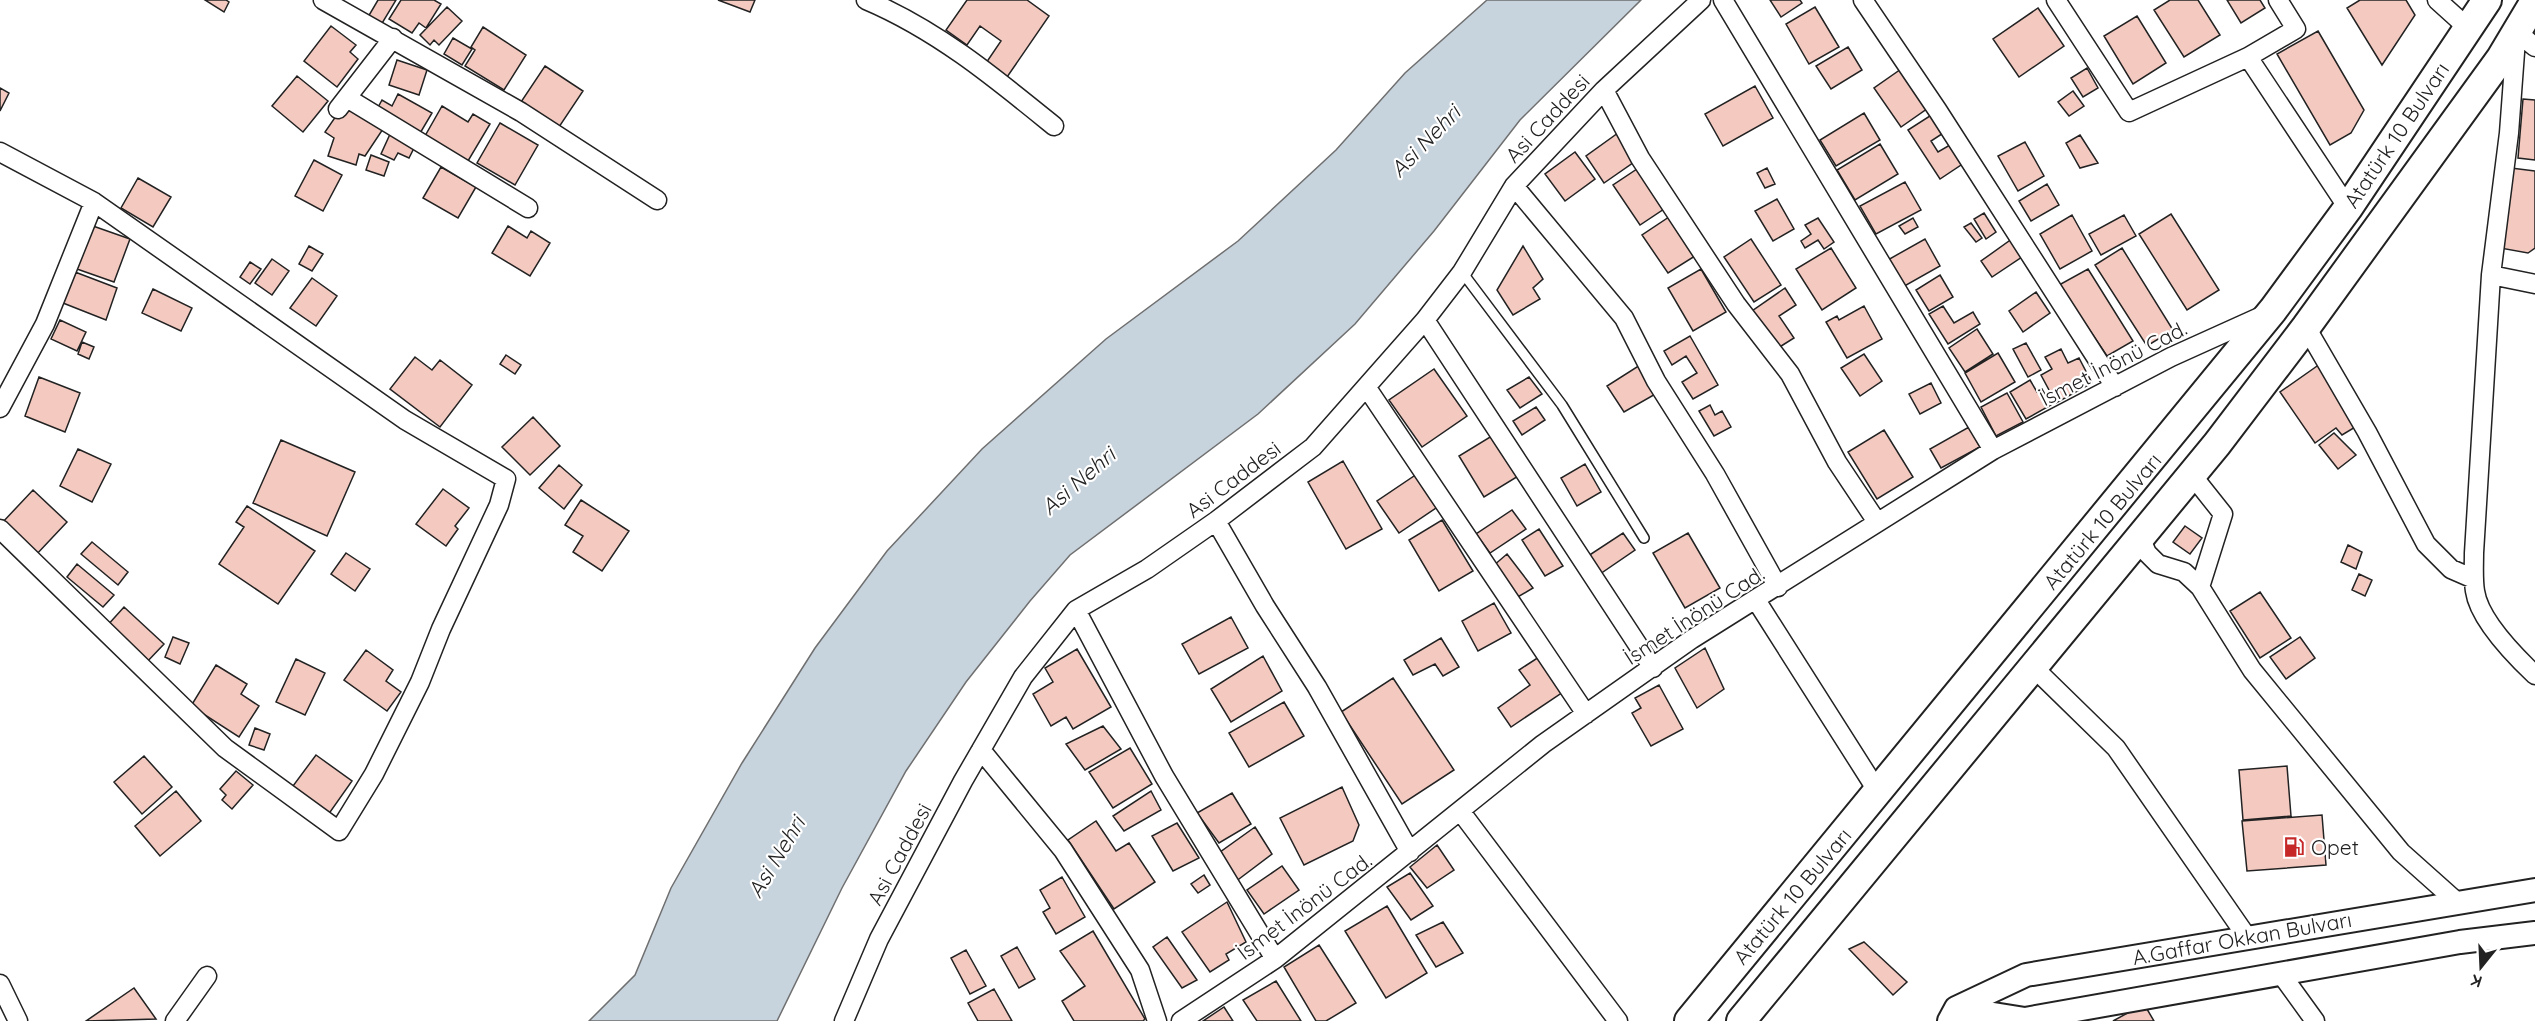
<svg xmlns="http://www.w3.org/2000/svg" width="2535" height="1021" font-family="Quicksand,sans-serif">
  <rect width="100%" height="100%" fill="#fff"/>
  <!-- water -->
  <path fill="#c7d3dd" stroke="#6f6f6f" stroke-width="1.5" d="M1487,0H1641L1520,120L1434,231L1355,324L1258,414L1070,555L1030,601L966,682L906,771L842,888L777,1021H589L635,975L671,888L742,763L815,648L887,551L982,449L1106,339L1238,241L1336,150L1405,73Z"/>
  <!-- building -->
  <path fill="#f3c9c0" stroke="#222" stroke-width="1.5" d="M205,0H226L229,2L224,12Z
    M378,0H396L381,25L368,17Z
    M401,0H434L441,4L426,28L419,23L412,33L389,19Z
    M718,0H755L750,12Z
    M967,0H1027L1049,16L1005,80L984,66L1001,41L980,26L967,45L946,30Z
    M1770,0H1800L1802,3L1781,17Z
    M2170,0H2198L2220,35L2184,57L2154,10Z
    M2227,0H2260L2265,8L2241,23Z
    M2360,0H2406L2415,15L2382,65L2347,8Z
    M447,7L462,21L439,45L434,40L430,45L420,35Z
    M1815,7L1839,47L1809,64L1786,24Z
    M2038,8L2064,46L2019,77L1993,39Z
    M2137,16L2166,63L2133,84L2104,36Z
    M331,26L356,45L350,52L358,59L337,87L304,61Z
    M483,27L526,55L504,90L465,66L475,50L471,47Z
    M2318,31L2364,110L2351,133L2330,145L2277,54Z
    M453,38L472,49L462,65L444,54Z
    M1848,47L1862,70L1831,89L1816,66Z
    M397,60L427,70L419,95L389,85Z
    M545,66L583,91L559,127L521,102Z
    M1904,67L1931,106L1901,127L1874,88Z
    M2087,68L2098,88L2083,97L2071,78Z
    M297,76L328,101L303,132L272,106Z
    M1755,86L1773,118L1723,146L1705,114Z
    M0,88L9,93L0,111Z
    M2073,91L2084,106L2069,116L2058,102Z
    M398,94L432,113L419,135L376,111L382,100L392,106Z
    M2523,99L2535,100V160L2518,158Z
    M345,103L383,129L365,156L359,154L356,165L328,156L334,138L325,132Z
    M442,106L468,122L473,114L490,124L468,161L425,136Z
    M1936,112L1948,130L1931,141L1938,152L1955,142L1967,161L1940,179L1908,130Z
    M1864,113L1880,140L1836,166L1820,140Z
    M500,123L538,145L515,185L477,163Z
    M391,132L416,144L409,158L398,153L394,160L381,154Z
    M1618,133L1637,160L1604,183L1586,156Z
    M2080,135L2098,163L2080,168L2066,143Z
    M2025,142L2044,176L2018,191L1998,156Z
    M1880,144L1898,174L1855,200L1837,170Z
    M1575,152L1595,179L1565,201L1545,174Z
    M371,155L389,162L384,176L366,170Z
    M314,160L342,175L323,211L295,196Z
    M441,167L476,187L458,218L423,198Z
    M1640,167L1667,207L1640,225L1613,185Z
    M1767,168L1775,184L1765,188L1757,173Z
    M2511,168L2535,171V248L2528,253L2500,248Z
    M138,178L171,197L153,227L121,208Z
    M1905,182L1921,210L1876,234L1860,206Z
    M2047,184L2059,205L2031,221L2019,201Z
    M1777,199L1794,229L1773,241L1755,211Z
    M1984,213L1996,232L1986,239L1974,219Z
    M2171,214L2219,290L2187,310L2139,234Z
    M2072,215L2092,251L2060,269L2040,234Z
    M2124,215L2136,236L2101,255L2089,234Z
    M1669,217L1695,256L1668,273L1642,235Z
    M1818,218L1834,242L1824,249L1818,240L1805,248L1801,241L1811,234L1805,225Z
    M1913,218L1918,227L1905,234L1899,226Z
    M1971,223L1982,238L1976,242L1964,227Z
    M93,226L130,239L114,282L77,269Z
    M508,226L527,238L531,231L550,243L530,276L492,253Z
    M2016,236L2028,253L1992,277L1981,261Z
    M1751,239L1781,285L1754,302L1724,257Z
    M1925,239L1940,266L1901,288L1886,261Z
    M309,246L323,254L312,271L299,264Z
    M1523,246L1543,279L1533,288L1540,299L1513,315L1497,290Z
    M1831,248L1856,288L1822,310L1796,269Z
    M2122,248L2173,330L2147,346L2095,265Z
    M272,259L289,271L272,295L255,283Z
    M250,262L261,269L250,284L240,277Z
    M1701,269L1726,312L1693,331L1668,288Z
    M2088,269L2133,341L2107,356L2059,285Z
    M75,272L117,288L106,320L63,303Z
    M1940,275L1953,297L1929,311L1916,290Z
    M312,278L337,296L316,326L290,308Z
    M1785,288L1796,305L1779,316L1794,338L1778,348L1752,311Z
    M153,289L192,308L181,331L142,313Z
    M2036,292L2050,313L2023,332L2009,311Z
    M1864,306L1882,339L1847,358L1826,322L1837,316L1839,320Z
    M1943,306L1954,323L1973,312L1980,324L1948,344L1929,314Z
    M60,320L86,332L77,351L51,339Z
    M1977,329L1993,354L1965,372L1949,348Z
    M1690,336L1718,385L1693,399L1682,382L1697,373L1686,356L1672,365L1664,351Z
    M82,342L94,347L89,359L78,354Z
    M2026,343L2041,370L2028,377L2013,349Z
    M2061,349L2068,363L2079,358L2092,383L2056,403L2041,375L2052,369L2045,357Z
    M1998,353L2015,382L1981,402L1965,373Z
    M1864,354L1882,381L1860,396L1841,368Z
    M506,355L521,365L515,374L500,364Z
    M415,357L432,370L440,360L472,385L440,427L390,389Z
    M2320,364L2357,426L2342,435L2336,428L2315,443L2280,392Z
    M1640,365L1659,392L1624,412L1607,386Z
    M1434,369L1467,416L1422,447L1389,400Z
    M39,377L80,393L65,432L25,416Z
    M1529,377L1542,394L1520,408L1507,390Z
    M2030,380L2037,392L2042,389L2051,405L2026,419L2010,392Z
    M1931,383L1941,403L1920,414L1909,394Z
    M2007,393L2023,422L1996,436L1981,407Z
    M1710,405L1715,415L1722,411L1731,427L1714,436L1699,411Z
    M1536,407L1545,420L1522,435L1513,421Z
    M533,417L560,446L530,475L502,447Z
    M1969,427L1980,447L1941,468L1930,449Z
    M1884,430L1913,477L1877,499L1848,452Z
    M2334,433L2356,455L2338,469L2319,445Z
    M1495,434L1520,475L1484,497L1459,456Z
    M281,440L355,472L327,536L253,503Z
    M78,449L111,464L92,502L60,486Z
    M1343,461L1382,529L1346,549L1308,482Z
    M1585,464L1601,492L1577,506L1561,478Z
    M559,465L582,485L564,509L539,488Z
    M1417,474L1439,506L1399,533L1377,501Z
    M443,489L469,508L455,526L458,529L446,546L416,524Z
    M33,490L67,522L35,556L1,524Z
    M581,500L629,531L602,571L573,552L583,536L565,525Z
    M247,506L315,551L278,604L219,564L244,527L236,522Z
    M1512,510L1526,529L1490,553L1476,534Z
    M1442,520L1473,571L1439,591L1409,540Z
    M2185,526L2202,538L2190,554L2173,542Z
    M1539,529L1563,566L1545,576L1522,540Z
    M1623,533L1635,550L1600,574L1588,556Z
    M1688,533L1720,588L1685,608L1653,553Z
    M92,542L128,572L118,585L81,554Z
    M2348,545L2362,552L2356,569L2341,562Z
    M346,553L370,569L355,591L331,574Z
    M1507,554L1533,588L1516,598L1493,566Z
    M77,564L114,595L103,607L67,577Z
    M2359,574L2372,580L2365,596L2352,590Z
    M2260,592L2291,638L2260,658L2230,611Z
    M1494,603L1511,633L1478,651L1462,621Z
    M124,607L164,644L145,664L106,627Z
    M1231,617L1248,648L1199,674L1182,644Z
    M173,637L189,643L180,664L165,657Z
    M2300,637L2315,658L2286,679L2270,657Z
    M1441,638L1459,667L1443,676L1435,664L1413,675L1404,660Z
    M1705,648L1724,689L1697,708L1675,668Z
    M1077,649L1111,707L1073,729L1066,717L1051,726L1033,694L1053,682L1045,668Z
    M366,650L393,670L386,681L401,692L387,711L344,680Z
    M1542,655L1566,690L1511,727L1498,708L1530,685L1519,670Z
    M1263,656L1282,691L1231,722L1211,689Z
    M296,659L325,673L305,715L276,702Z
    M216,665L247,684L241,694L259,706L239,737L191,706Z
    M1393,678L1454,770L1402,804L1341,712Z
    M1659,685L1683,729L1651,746L1632,713L1641,708L1635,698Z
    M1284,702L1304,736L1249,767L1229,733Z
    M1103,726L1121,749L1085,770L1066,744Z
    M255,728L270,734L264,750L249,745Z
    M1130,748L1152,784L1113,808L1089,772Z
    M316,755L352,781L328,815L290,790Z
    M144,756L172,787L142,814L114,782Z
    M2287,766L2291,816L2243,820L2239,770Z
    M236,771L253,785L232,809L222,800L226,795L220,789Z
    M1342,787L1359,825L1353,841L1304,865L1280,818Z
    M176,791L201,821L160,856L135,826Z
    M1151,791L1161,810L1124,831L1113,816Z
    M1232,793L1251,824L1219,843L1197,813Z
    M2322,815L2326,865L2247,871L2242,821Z
    M1096,821L1116,851L1129,843L1155,882L1114,909L1068,840Z
    M1177,823L1199,858L1173,871L1152,836Z
    M1255,827L1272,854L1235,882L1216,855Z
    M1437,845L1454,870L1427,888L1410,867Z
    M1282,866L1299,890L1264,914L1247,890Z
    M1410,873L1433,906L1411,920L1387,887Z
    M1204,875L1210,885L1198,893L1191,884Z
    M1062,877L1085,917L1056,934L1043,912L1050,908L1040,890Z
    M1227,902L1246,942L1226,954L1229,960L1210,972L1182,932Z
    M1387,906L1427,973L1386,998L1345,931Z
    M1443,922L1463,953L1436,967L1416,935Z
    M1093,931L1145,1019L1143,1021H1074L1062,1001L1085,986L1060,951Z
    M1167,937L1197,980L1182,988L1153,947Z
    M1864,942L1907,982L1893,995L1849,949Z
    M1319,945L1356,1003L1326,1021H1316L1284,967Z
    M1017,947L1035,979L1019,988L1001,956Z
    M966,950L986,986L970,994L951,958Z
    M1276,981L1301,1021H1257L1243,1000Z
    M134,988L156,1019L86,1021Z
    M994,989L1012,1021H978L968,1003Z
    M2144,1004L2154,1021H2113Z
    M1224,1007L1233,1021H1203Z"/>
  <g fill="none" stroke-linecap="round" stroke-linejoin="round">
    <!-- service casing -->
    <g stroke="#222" stroke-width="12">
      <path id="service" d="M1462,272L1562,405L1644,538"/>
    </g>
    <!-- minor casing -->
    <g stroke="#222" stroke-width="21">
      <path id="minor" d="M323,0L521,112L657,200
        M866,0C937,30 995,78 1054,126
        M1723,0L1993,450
        M1863,0L1938,111L2115,387
        M2056,0L2129,112L2248,57L2296,29L2278,0
        M2437,0L2468,28
        M2517,32L2535,47
        M2516,39L2509,133L2491,275L2474,553C2474,566 2473,579 2475,591C2479,619 2515,656 2535,675
        M2248,57L2348,208
        M1604,90L1640,158L1736,304L1790,374L1837,462L1877,522
        M347,98L528,208
        M338,109L393,38
        M0,152L94,202L405,420L506,479L499,505L441,629L420,682L374,774L339,831L225,748L0,529
        M1514,186L1624,318L1656,381L1715,474L1778,587
        M2491,275L2535,284
        M1425,320L1653,668
        M2306,327L2367,432L2426,544L2451,569L2474,579
        M1367,388L1586,714
        M0,408L45,324L94,202
        M2192,475L2223,514L2200,587
        M1216,521L1265,606L1317,687L1410,852
        M2140,537L2147,553L2158,564L2184,572L2200,587L2252,670L2401,852L2457,902
        M1756,600L1878,792
        M1076,610L1164,776L1275,959
        M2033,667L2116,748L2247,937
        M981,750L1063,850L1140,970L1157,1021
        M1461,812L1618,1021
        M2281,974L2315,1021
        M0,984L18,1021
        M175,1021L207,976
        M844,1021L879,939L963,781L1023,677L1076,610L1147,569L1216,521L1313,447L1425,320L1462,272L1514,186L1604,90L1701,0
        M1181,1021L1275,959L1543,744L1692,639L1993,450L2171,357L2264,315"/>
    </g>
    <!-- tertiary casing -->
    <g stroke="#222" stroke-width="26">
      <path id="tertiary" d="M1956,1008L2025,1019L2460,942L2535,933
        M1949,1021L1956,1008L2026,975L2535,890"/>
    </g>
    <!-- trunk casing -->
    <g stroke="#222" stroke-width="32">
      <path id="trunk" d="M1689,1021L2273,310L2348,208L2487,0
        M1741,1021L2217,444L2306,327L2501,58L2535,1"/>
    </g>
    <!-- service -->
    <use href="#service" stroke="#fff" stroke-width="9"/>
    <!-- minor -->
    <use href="#minor" stroke="#fff" stroke-width="18"/>
    <!-- tertiary -->
    <use href="#tertiary" stroke="#fff" stroke-width="22"/>
    <!-- trunk -->
    <use href="#trunk" stroke="#fff" stroke-width="28"/>
  </g>
  <!-- icons -->
  <defs>
    <g id="fuel-bare" transform="scale(1.62)"><path d="M-5.5-6h7V0h2V4h1.3V-2.5L3-4.5l.8-.8L6-3V5H2.5V1h-1V6h-7ZM-4.2-4.7v3.2H.2V-4.7Z" fill="#c62828" stroke="#fff" stroke-width="2.5" paint-order="stroke"/></g>
  </defs>
  <g fill-rule="evenodd">
    <use href="#fuel-bare" x="2294" y="847"/>
  </g>
  <g text-anchor="middle" dominant-baseline="central" stroke-width="4.5" stroke-linejoin="round" paint-order="stroke">
    <!-- street labels -->
    <g font-size="21" fill="#222" stroke="#fff">
      <text transform="translate(1547 118) rotate(-47)">Asi Caddesi</text>
      <text transform="translate(2396 135) rotate(-56)">Atatürk 10 Bulvarı</text>
      <text transform="translate(2113 363) rotate(-27)">İsmet İnönü Cad.</text>
      <text transform="translate(1233 479) rotate(-37)">Asi Caddesi</text>
      <text transform="translate(2102 521) rotate(-50)">Atatürk 10 Bulvarı</text>
      <text transform="translate(1694 615) rotate(-33)">İsmet İnönü Cad.</text>
      <text transform="translate(899 854) rotate(-62)">Asi Caddesi</text>
      <text transform="translate(1792 896) rotate(-50)">Atatürk 10 Bulvarı</text>
      <text transform="translate(1304 906) rotate(-37)">İsmet İnönü Cad.</text>
      <text transform="translate(2242 938) rotate(-10)">A.Gaffar Okkan Bulvarı</text>
    </g>
    <!-- poi labels -->
    <g font-size="21" fill="#222" stroke="#fff" text-anchor="start">
      <text x="2311" y="847">Opet</text>
    </g>
    <!-- water labels -->
    <g font-size="22" font-style="italic" fill="#222" stroke="#fff">
      <text transform="translate(1425 141) rotate(-46)">Asi Nehri</text>
      <text transform="translate(1078 481) rotate(-41)">Asi Nehri</text>
      <text transform="translate(776 857) rotate(-59)">Asi Nehri</text>
    </g>
  </g>
  <!-- north arrow -->
  <g transform="translate(2481 967) rotate(198)" stroke="#ffffff" stroke-width="4.5" paint-order="stroke">
  <path d="M0-4.5L10 22L0 15L-10 22Z" fill="#222222"/>
  <text y="-9" font-size="16" font-weight="bold" text-anchor="middle" fill="#222222">K</text>
  </g>
</svg>
